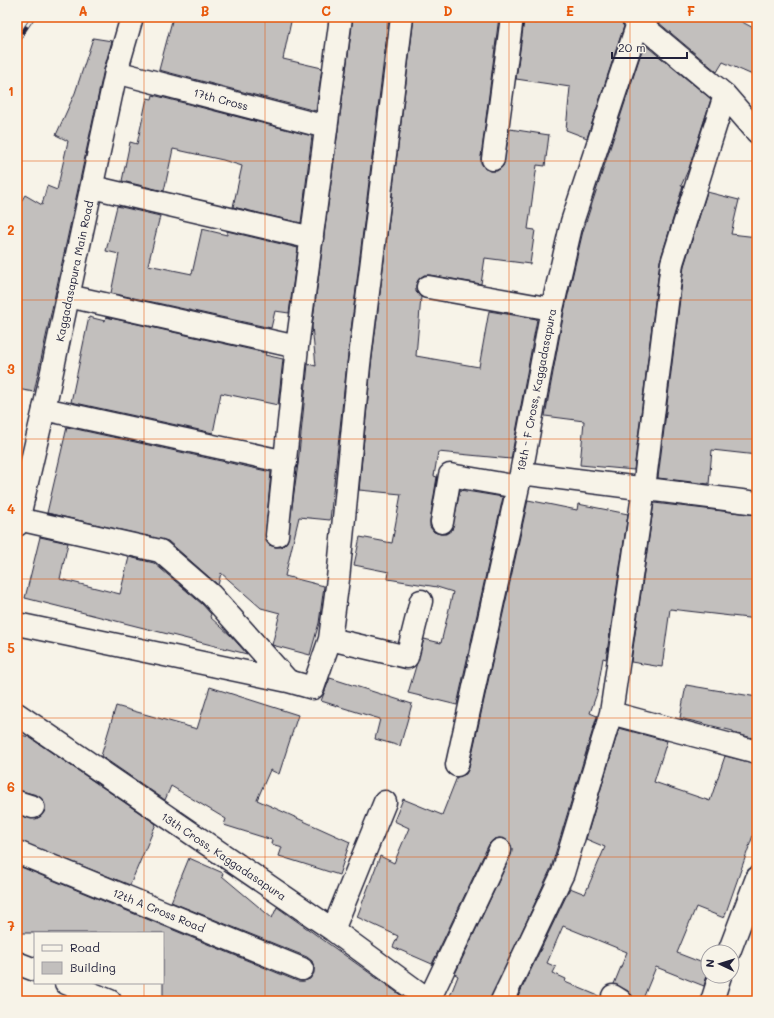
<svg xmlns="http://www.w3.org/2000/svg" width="774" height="1018" font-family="Mali,sans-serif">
  <rect width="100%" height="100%" fill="#f7f3e8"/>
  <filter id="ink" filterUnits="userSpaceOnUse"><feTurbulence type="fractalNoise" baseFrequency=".025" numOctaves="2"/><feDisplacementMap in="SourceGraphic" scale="8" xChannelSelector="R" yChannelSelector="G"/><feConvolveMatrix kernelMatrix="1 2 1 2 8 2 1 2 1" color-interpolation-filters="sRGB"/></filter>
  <g filter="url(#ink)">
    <!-- building -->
    <path fill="#c2bfbd" stroke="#22223b" d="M173,17H292L283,59L322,68L316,111L159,70Z
      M353,17H389L347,363L330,520L299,517L285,576L324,586L319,623L310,655L272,645L280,613L261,608L221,573L218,585L168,541L47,513L67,427L271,472L265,540L269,545L275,547H282L287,542L298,464L308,364L316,366L312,326Z
      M414,17H499L481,157V163L485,169L491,171H497L503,166L510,129L549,135L545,166L537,165L528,229L535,230L530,264L485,258L481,284L430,275H424L419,279L416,285V292L421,297L416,356L479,367L489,311L537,319L511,459L438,452L434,476L437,477L430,520V527L434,532L440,534H446L452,530L460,490L503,497L457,705L408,693L424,639L441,643L453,592L437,587L388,579L389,572L354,565L360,537L392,543L401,494L359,490L371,366Z
      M537,17H620L624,26L587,138L566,130L570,87L516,79L524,21L536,23Z
      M652,17H733L757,30V77L723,62L717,72Z
      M93,38L112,41L104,69L34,392L17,389V208L25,195L42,205L47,186L57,190L68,141L56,135L75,93Z
      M644,44L711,99L689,168L681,186H683L660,261L634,470L580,465L584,421L545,416L564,312L583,231Z
      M153,95L312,136L301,223L233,207L242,166L223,160L173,149L164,191L122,181L130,142L137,144L147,98L152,99Z
      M707,192L739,200L731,234L757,237V455L712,450L709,484L658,478L684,266Z
      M117,206L160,216L148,265L192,274L202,229L227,235V231L298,248L289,313L275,311L271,328L111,293L119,254L106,251Z
      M89,317L105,321L106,317L266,353L265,355L283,359L278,405L221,393L213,433L71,402Z
      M528,500L577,510L578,504L628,514L606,659L603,658L597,693L590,713L597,716L551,868L490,1001H448L458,976L455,974L511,855L512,849L510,843L505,839L499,838L493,840L489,844L432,964L393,947L398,936L357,917L380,856L394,863L409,828L394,821L403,799L442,815L457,777L466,774L469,768Z
      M654,503L757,515V619L670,609L662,667L631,662Z
      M40,537L68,543L60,579L120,594L129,557L154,563L202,604L211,614L210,617L230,635L247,654L25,598Z
      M330,678L412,704L400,746L375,739L380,719L321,701Z
      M686,685L757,697V739L733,733V731L680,718Z
      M210,687L298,715L279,774L270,770L257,800L350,842L339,875L279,856L282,847L271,844L272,840L224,825L226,819L171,786L165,800L101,756L116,706L197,729Z
      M619,728L667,741L654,782L710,801L725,756L757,764V824L724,918L696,907L677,953L708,965V972L704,986L656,967L642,1001H633L632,995L628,991L614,984L627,952L563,926L547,963L556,967L553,973L566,979L565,982L601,997L602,1001H516L570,888L585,894L605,847L586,839Z
      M17,734L29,737L156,824L130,885L17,840V815L36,819L41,816L45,811V805L42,799L37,795L17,790Z
      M189,858L223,873L222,876L272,918L277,907L409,1001H163V933H17V878L21,867L297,981H304L310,979L314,973V967L312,961L307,957L171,902Z"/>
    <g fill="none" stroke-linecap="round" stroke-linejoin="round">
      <!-- minor casing -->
      <g stroke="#22223b" stroke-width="25">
        <path id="minor" d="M632,17L725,95L757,132
          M116,72L326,127
          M493,159L512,17
          M92,187L312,238
          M428,287L552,309
          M68,296L297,347
          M44,409L286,462
          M521,473L757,503
          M18,519L160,551L211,595L288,681
          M442,522L450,475L518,487
          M277,535L297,347L341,17
          M17,624L288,681L313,688L330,639L338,579L359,365L402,17
          M330,639L407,657L421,601
          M611,713L757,752
          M17,714L333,930L430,1001
          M457,765L521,473L552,309L572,222L640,17
          M17,802L33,807
          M17,852L302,969
          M333,930L385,802
          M729,952L757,878
          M17,963L35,970
          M66,983L110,1001
          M613,996L621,1001
          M429,1000L500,850
          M502,1001L563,873L611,713L644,488L672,263L725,95
          M712,1001L720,976"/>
      </g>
      <!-- major casing -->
      <g stroke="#22223b" stroke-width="25">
        <path id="major" d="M17,525L44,409L116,72L132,17"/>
      </g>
      <!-- minor -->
      <use href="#minor" stroke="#f7f3e8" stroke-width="22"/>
      <!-- major -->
      <use href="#major" stroke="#f7f3e8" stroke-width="22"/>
      <!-- rail casing -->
      <g stroke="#22223b" stroke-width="4.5">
        <path id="rail" d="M17,41L33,17"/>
      </g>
      <!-- rail -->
      <use href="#rail" stroke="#f7f3e8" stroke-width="3" stroke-dasharray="9" stroke-linecap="butt"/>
    </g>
  </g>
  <!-- grid -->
  <path fill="none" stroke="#e8590c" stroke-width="1" stroke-opacity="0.55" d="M144,17V933M265,17V1001M387,17V1001M509,17V1001M630,17V1001M17,161H757M17,300H757M17,439H757M17,579H757M17,718H757M17,857H757M144,983V1001"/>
  <g text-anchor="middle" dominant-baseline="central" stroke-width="3" stroke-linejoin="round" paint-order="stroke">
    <!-- street labels -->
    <g font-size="11" fill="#22223b" stroke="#f7f3e8">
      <text transform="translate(221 99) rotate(15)">17th Cross</text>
      <text transform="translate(74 271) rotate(-78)">Kaggadasapura Main Road</text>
      <text transform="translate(536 390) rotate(-79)">19th - F Cross, Kaggadasapura</text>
      <text transform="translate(224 856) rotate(34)">13th Cross, Kaggadasapura</text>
      <text transform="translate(159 910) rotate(22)">12th A Cross Road</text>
    </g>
  </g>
  <!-- margin -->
  <rect width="774" height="1018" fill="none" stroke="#f7f3e8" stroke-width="44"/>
  <!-- legend -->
  <rect x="34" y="932" width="130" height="52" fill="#f7f3e8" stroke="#a29fa3"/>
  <rect x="42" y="945" width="20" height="6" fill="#f7f3e8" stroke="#a29fa3"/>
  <text x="70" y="952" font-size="12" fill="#22223b">Road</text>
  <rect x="42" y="962" width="20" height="12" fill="#c2bfbd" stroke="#a29fa3"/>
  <text x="70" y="972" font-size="12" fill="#22223b">Building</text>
  <!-- north arrow -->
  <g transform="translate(720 964) rotate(274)"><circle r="19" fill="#f7f3e8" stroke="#a29fa3"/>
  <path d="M0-3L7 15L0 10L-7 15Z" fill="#22223b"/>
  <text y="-6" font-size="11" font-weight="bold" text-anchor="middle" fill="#22223b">N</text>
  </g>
  <!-- scale -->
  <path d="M612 52v6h75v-6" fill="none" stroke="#22223b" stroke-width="2"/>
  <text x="618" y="52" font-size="12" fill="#22223b" stroke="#f7f3e8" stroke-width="3" paint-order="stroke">20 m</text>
  <rect x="22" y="22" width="730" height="974" fill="none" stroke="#e8590c" stroke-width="1.5"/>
  <g font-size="13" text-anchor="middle" font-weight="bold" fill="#e8590c">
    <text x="83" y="16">A</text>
    <text x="205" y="16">B</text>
    <text x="326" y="16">C</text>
    <text x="448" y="16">D</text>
    <text x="570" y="16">E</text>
    <text x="691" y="16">F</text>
    <text x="11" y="96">1</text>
    <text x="11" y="235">2</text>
    <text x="11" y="374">3</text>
    <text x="11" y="514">4</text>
    <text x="11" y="653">5</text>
    <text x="11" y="792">6</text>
    <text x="11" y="931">7</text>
  </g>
</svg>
